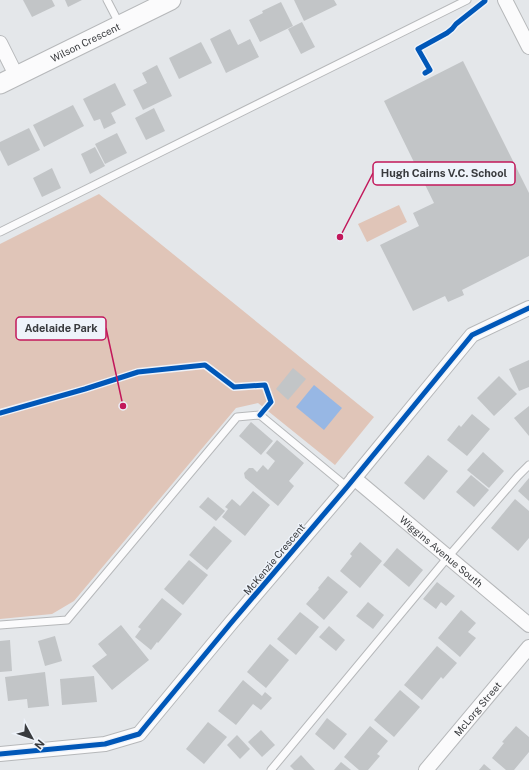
<svg xmlns="http://www.w3.org/2000/svg" width="529" height="770" viewBox="0 0 529 770" font-family="'Public Sans',sans-serif">
<rect width="100%" height="100%" fill="#e4e7ea"/>
<g fill="#e0c5b8">
<path d="M99,194L374,417L335,465L258,403L236,408L74,601L52,614L0,619V244Z"/>
<path d="M399,205L407,222L367,242L358,224Z"/>
</g>
<path fill="#97b7e4" d="M314,385L342,408L324,430L296,407Z"/>
<g fill="#c2c5c7">
<path d="M23,0H52L55,6L32,17Z"/>
<path d="M65,0H82L68,7Z"/>
<path d="M294,0H334L337,5L304,21Z"/>
<path d="M281,2L293,26L260,42L249,20L263,13L262,11Z"/>
<path d="M302,22L315,47L301,54L288,29Z"/>
<path d="M230,29L238,45L250,39L259,57L226,73L210,39Z"/>
<path d="M201,42L212,63L179,79L169,58Z"/>
<path d="M463,61L529,193V256L462,290L464,295L448,302L445,296L413,311L380,245L419,226L413,213L434,203L384,101Z"/>
<path d="M157,65L172,96L143,110L133,90L147,83L142,73Z"/>
<path d="M115,83L126,105L111,113L116,123L104,129L100,119L94,121L83,99Z"/>
<path d="M73,105L84,126L44,147L33,125Z"/>
<path d="M154,108L165,131L146,140L135,118Z"/>
<path d="M29,128L40,150L8,166L0,150V142Z"/>
<path d="M117,133L127,153L105,164L95,144Z"/>
<path d="M95,147L105,166L90,174L81,154Z"/>
<path d="M52,168L61,188L42,197L33,178Z"/>
<path d="M529,360V387L519,391L509,369Z"/>
<path d="M293,368L306,379L288,400L276,389Z"/>
<path d="M499,376L517,394L494,416L477,398Z"/>
<path d="M529,406V436L514,418Z"/>
<path d="M472,414L490,429L467,456L447,440L459,425L461,427Z"/>
<path d="M251,422L273,441L261,455L239,436Z"/>
<path d="M277,440L304,463L289,481L294,486L278,506L245,478L244,473L249,468H253L257,472L263,465L268,470L275,461L266,453Z"/>
<path d="M483,452L504,471L489,488L467,470Z"/>
<path d="M428,455L448,471L424,500L404,483Z"/>
<path d="M471,475L489,490L474,507L456,492Z"/>
<path d="M529,478V501L518,491Z"/>
<path d="M253,491L270,505L245,536L222,517L228,509L225,507L232,499L240,506Z"/>
<path d="M208,497L225,511L216,521L199,507Z"/>
<path d="M515,499L529,511V538L518,551L491,528Z"/>
<path d="M214,526L232,541L207,570L189,555Z"/>
<path d="M360,542L382,561L360,588L340,571L352,556L350,554Z"/>
<path d="M397,548L423,570L409,587L383,565Z"/>
<path d="M189,560L208,575L183,605L164,589Z"/>
<path d="M328,576L348,592L324,620L306,604L319,589L318,588Z"/>
<path d="M437,582L455,596L446,606L441,602L436,609L423,599Z"/>
<path d="M162,598L182,614L158,643L157,642L151,650L135,637L141,629L138,627Z"/>
<path d="M368,602L384,615L373,629L356,616Z"/>
<path d="M461,610L476,623L468,632L476,638L460,657L438,638Z"/>
<path d="M300,612L319,627L296,655L277,639Z"/>
<path d="M121,625L149,660L112,690L92,666L107,655L98,644Z"/>
<path d="M329,626L345,640L336,651L319,637Z"/>
<path d="M55,636L62,661L45,666L38,641Z"/>
<path d="M10,640L12,671L0,672V641Z"/>
<path d="M270,644L289,660L266,688L247,672Z"/>
<path d="M437,646L457,663L443,679L441,677L422,700L404,685Z"/>
<path d="M45,672L49,706L28,708L27,699L8,701L5,677Z"/>
<path d="M94,676L97,702L62,705L60,679Z"/>
<path d="M243,680L262,696L265,692L272,698L261,710L253,704L236,725L218,711Z"/>
<path d="M400,690L420,707L394,737L374,720Z"/>
<path d="M327,718L347,734L334,750L315,734Z"/>
<path d="M208,722L227,737L204,764L186,749Z"/>
<path d="M370,726L388,741L377,754L380,756L368,770H359L344,757Z"/>
<path d="M516,726L529,737V752L514,770H506L492,758L504,743L502,742Z"/>
<path d="M261,730L275,745L262,757L248,742Z"/>
<path d="M237,735L250,749L240,759L227,745Z"/>
<path d="M301,755L315,770H294L290,766Z"/>
<path d="M341,762L351,770H334Z"/>
<path d="M484,764L491,770H479Z"/>
</g>
<g fill="none" stroke-linecap="round" stroke-linejoin="round">
<g stroke="#b6b8ba" stroke-width="9">
<g id="lane">
<path d="M107,0L120,25"/>
<path d="M0,232L467,0"/>
<path d="M0,625L67,620L237,417L260,415L347,487"/>
<path d="M271,770L448,557L518,476L529,465"/>
</g>
</g>
<g stroke="#b6b8ba" stroke-width="16">
<g id="street">
<path d="M505,0L529,47"/>
<path d="M0,43L16,75"/>
<path id="s1" d="M354,478L529,625"/>
<path d="M0,754L105,744L139,734L231,623L347,487L472,335L529,308"/>
<path id="s2" d="M426,770L529,647"/>
</g>
</g>
<g stroke="#b6b8ba" stroke-width="21">
<g id="secondary">
<path id="s3" d="M0,84L171,0"/>
</g>
</g>
<use href="#lane" stroke="#fbfbfc" stroke-width="7"/>
<use href="#street" stroke="#fbfbfc" stroke-width="14"/>
<use href="#secondary" stroke="#fbfbfc" stroke-width="19"/>
<g stroke="#eef3fa" stroke-width="8">
<g id="cycleway">
<path d="M425,73L430,70L418,49L447,33L452,29L456,24L485,1V0"/>
<path d="M0,413L85,389L138,372L205,365L234,387L265,385L271,402L260,415"/>
<path d="M0,754L105,744L139,734L231,623L347,487L472,335L529,308"/>
</g>
</g>
<use href="#cycleway" stroke="#0057b8" stroke-width="5"/>
</g>
<g text-anchor="middle" stroke-width="3" stroke-linejoin="round" paint-order="stroke">
<g font-size="10" fill="#393b3e" stroke="#eef3fa">
<text dy="4" stroke="none"><textPath href="#s3" startOffset="95">Wilson Crescent</textPath></text>
<text dy="4" stroke="none"><textPath href="#s1" startOffset="114">Wiggins Avenue South</textPath></text>
<text transform="translate(274 559) rotate(-50)" y="4">McKenzie Crescent</text>
<text dy="4" stroke="none"><textPath href="#s2" startOffset="80">McLorg Street</textPath></text>
</g>
</g>
<path fill="none" stroke="#c2185b" stroke-width="1.5" d="M340 237L373 173M123 406L106 328"/>
<g fill="#c2185b" stroke="#eef3fa" stroke-width="1.5">
<circle cx="340" cy="237" r="4"/>
<circle cx="123" cy="406" r="4"/>
</g>
<g fill="#eef3fa" stroke="#c2185b" stroke-width="1.5">
<rect x="373" y="162" width="142" height="23" rx="4"/>
<rect x="16" y="317" width="90" height="23" rx="4"/>
</g>
<g font-size="11" text-anchor="middle" font-weight="bold" fill="#393b3e">
<text x="444" y="177">Hugh Cairns V.C. School</text>
<text x="61" y="332">Adelaide Park</text>
</g>
<g transform="translate(32 738) rotate(130)" stroke="#eef3fa" stroke-width="3" paint-order="stroke">
<path d="M0-3L7 15L0 10L-7 15Z" fill="#393b3e"/>
<text y="-6" font-size="11" font-weight="bold" text-anchor="middle" fill="#393b3e">N</text>
</g>
</svg>
